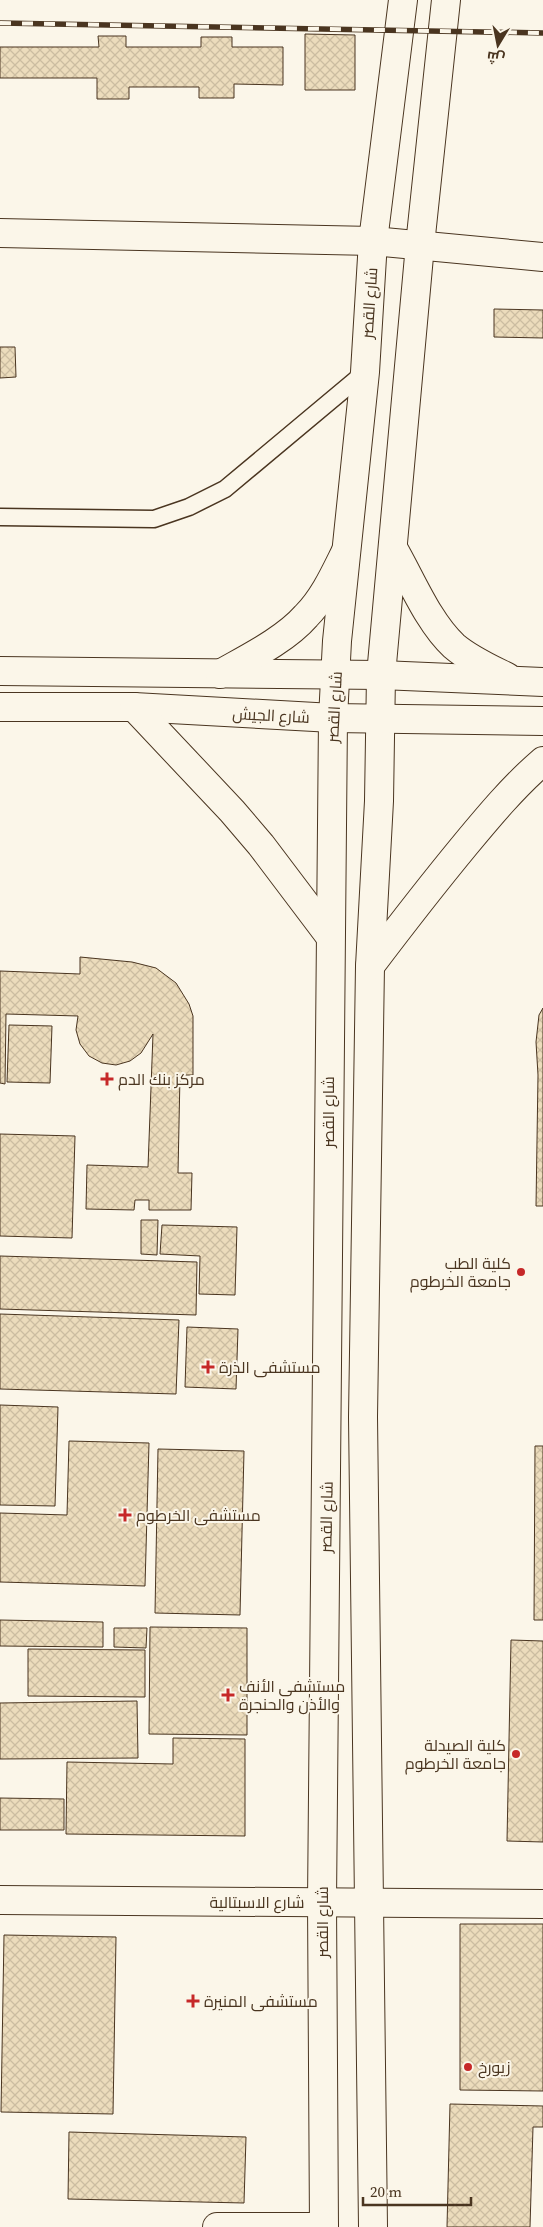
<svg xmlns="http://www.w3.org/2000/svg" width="543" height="2227" viewBox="0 0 543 2227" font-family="'Source Serif 4',Cairo,serif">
<defs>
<pattern id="building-cross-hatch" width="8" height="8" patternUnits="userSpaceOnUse" patternTransform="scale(1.25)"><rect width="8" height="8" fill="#ecdcbc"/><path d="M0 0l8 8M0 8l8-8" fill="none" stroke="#ccbda1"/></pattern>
</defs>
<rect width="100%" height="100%" fill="#fbf6e9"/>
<g fill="url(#building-cross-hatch)" stroke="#4a3520">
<path d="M305,34L355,35V90H305Z"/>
<path d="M98,36H126V47H201V37H232V47H283V85L234,84V98H199V87H129V99H97V78H0V47H99Z"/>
<path d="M494,309L543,310V338L494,337Z"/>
<path d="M0,347H15L16,377L0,378Z"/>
<path d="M80,957L132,962L156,968L176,983L189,1004L193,1016V1075H180L178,1173H192L191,1210H149V1200H135L134,1210L86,1209L87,1165L148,1167L153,1034L141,1053L130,1061L116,1065L102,1063L89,1056L80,1044L76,1030L78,1016L6,1014L5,1084L0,1083V971L80,974Z"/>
<path d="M543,1008V1206H536L538,1075L536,1042L539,1015Z"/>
<path d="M9,1025L52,1026L50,1083L7,1082Z"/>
<path d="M0,1134L75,1136L72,1238L0,1236Z"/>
<path d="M141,1220H158L157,1255L141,1254Z"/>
<path d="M162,1225L237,1227L235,1295L199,1294L200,1256L160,1254Z"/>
<path d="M0,1256L197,1262L196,1315L0,1309Z"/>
<path d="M0,1314L179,1320L176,1394L0,1389Z"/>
<path d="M187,1327L238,1329L236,1389L185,1387Z"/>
<path d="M0,1405L58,1407L55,1506L0,1505Z"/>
<path d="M69,1441L149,1443L145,1586L0,1582V1513L67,1515Z"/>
<path d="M535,1446H543V1620H534Z"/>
<path d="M158,1449L244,1451L240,1615L155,1613Z"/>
<path d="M0,1620L103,1622V1647L0,1646Z"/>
<path d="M150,1627L247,1628V1735L149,1734Z"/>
<path d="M114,1628H147L146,1648L114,1647Z"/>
<path d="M511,1640L543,1641V1842L507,1841Z"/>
<path d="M28,1649L145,1650V1697L28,1696Z"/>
<path d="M137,1701L138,1758L0,1759V1703Z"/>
<path d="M173,1738L245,1739V1836L66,1834L67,1762L173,1764Z"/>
<path d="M0,1798L64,1799V1830H0Z"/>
<path d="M460,1924H543V2091L460,2090Z"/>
<path d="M4,1935L116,1937L113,2114L1,2112Z"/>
<path d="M450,2104L543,2106V2127H533L530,2227H447Z"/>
<path d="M69,2132L246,2137L244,2203L68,2199Z"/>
</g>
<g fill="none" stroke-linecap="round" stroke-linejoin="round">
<g stroke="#4a3520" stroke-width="19">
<path id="service" d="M0,517L154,519L189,507L225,489L365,372"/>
</g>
<g stroke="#4a3520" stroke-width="30">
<g id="minor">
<path d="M0,233L373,241L543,257"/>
<path d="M0,1900L543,1904"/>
<path d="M217,2227H324"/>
</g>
</g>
<g stroke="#4a3520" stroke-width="30">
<g id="secondary">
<path d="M324,2227L322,1902L333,718L337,641L365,372L373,241L403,0"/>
<path d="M373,2227L363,1417L370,966L379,801L381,675L420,245L446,0"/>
</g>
</g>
<g stroke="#4a3520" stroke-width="30">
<g id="trunk">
<path d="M393,548C411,579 428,622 454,646C469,659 489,668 507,677"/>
<path d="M0,671L381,675L543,682"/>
<path d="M220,674C248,658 285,640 306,616C324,598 335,573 346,551"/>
<path d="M0,707H134L333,718L543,721"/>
<path d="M134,707L232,811L261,845L329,935"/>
<path d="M370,966C401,925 432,885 465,845C489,816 514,786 543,761"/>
</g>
</g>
<use href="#service" stroke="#fbf6e9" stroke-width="16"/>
<use href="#minor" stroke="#fbf6e9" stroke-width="28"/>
<use href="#secondary" stroke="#fbf6e9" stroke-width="28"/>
<use href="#trunk" stroke="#fbf6e9" stroke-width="28"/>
<g stroke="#4a3520" stroke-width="5.5">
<path id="rail" d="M0,23L543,33"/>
</g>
<use href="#rail" stroke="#fbf6e9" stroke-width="4" stroke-dasharray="11" stroke-linecap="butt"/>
</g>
<g fill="#c62828" stroke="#fbf6e9" stroke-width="2">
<path d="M104.5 1071.5h5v5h5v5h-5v5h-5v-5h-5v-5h5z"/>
<circle cx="521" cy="1272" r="5"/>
<path d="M205.5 1359.5h5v5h5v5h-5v5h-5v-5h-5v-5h5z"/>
<path d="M122.5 1507.5h5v5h5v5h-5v5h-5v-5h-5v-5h5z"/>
<path d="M225.5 1687.5h5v5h5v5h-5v5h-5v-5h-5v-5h5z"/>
<circle cx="516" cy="1754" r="5"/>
<path d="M190.5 1993.5h5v5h5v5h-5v5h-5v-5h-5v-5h5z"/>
<circle cx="468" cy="2067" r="5"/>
</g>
<g text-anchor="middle" stroke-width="4" stroke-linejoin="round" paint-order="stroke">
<g font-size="16" fill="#4a3520" stroke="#fbf6e9">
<text transform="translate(369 303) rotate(-86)" y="6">شارع القصر</text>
<text transform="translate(334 707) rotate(-87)" y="6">شارع القصر</text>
<text transform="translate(271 715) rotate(3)" y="6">شارع الجيش</text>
<text transform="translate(328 1112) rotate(-90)" y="6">شارع القصر</text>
<text transform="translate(326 1517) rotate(-89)" y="6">شارع القصر</text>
<text x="257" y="1908">شارع الاسبتالية</text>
<text transform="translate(322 1922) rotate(-90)" y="6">شارع القصر</text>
</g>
<g font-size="16" fill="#4a3520" stroke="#fbf6e9" text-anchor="start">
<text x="118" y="1085">مركز بنك الدم</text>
<text x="511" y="1269" text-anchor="end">كلية الطب<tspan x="511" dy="18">جامعة الخرطوم</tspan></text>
<text x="219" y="1373">مستشفى الذرة</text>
<text x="136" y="1521">مستشفى الخرطوم</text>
<text x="239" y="1692">مستشفى الأنف<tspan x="239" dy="18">والأذن والحنجرة</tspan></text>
<text x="506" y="1751" text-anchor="end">كلية الصيدلة<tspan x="506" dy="18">جامعة الخرطوم</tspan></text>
<text x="204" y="2007">مستشفى المنيرة</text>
<text x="478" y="2073">زيورخ</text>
</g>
</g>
<g transform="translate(498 45) rotate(190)" stroke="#fbf6e9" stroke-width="4" paint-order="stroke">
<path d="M0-4L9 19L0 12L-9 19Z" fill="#4a3520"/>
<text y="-8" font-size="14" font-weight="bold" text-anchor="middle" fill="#4a3520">ش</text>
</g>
<path d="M363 2197v8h108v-8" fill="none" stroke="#4a3520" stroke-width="2.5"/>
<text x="370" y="2197" font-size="15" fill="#4a3520" stroke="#fbf6e9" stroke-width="4" paint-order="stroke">20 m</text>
</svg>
